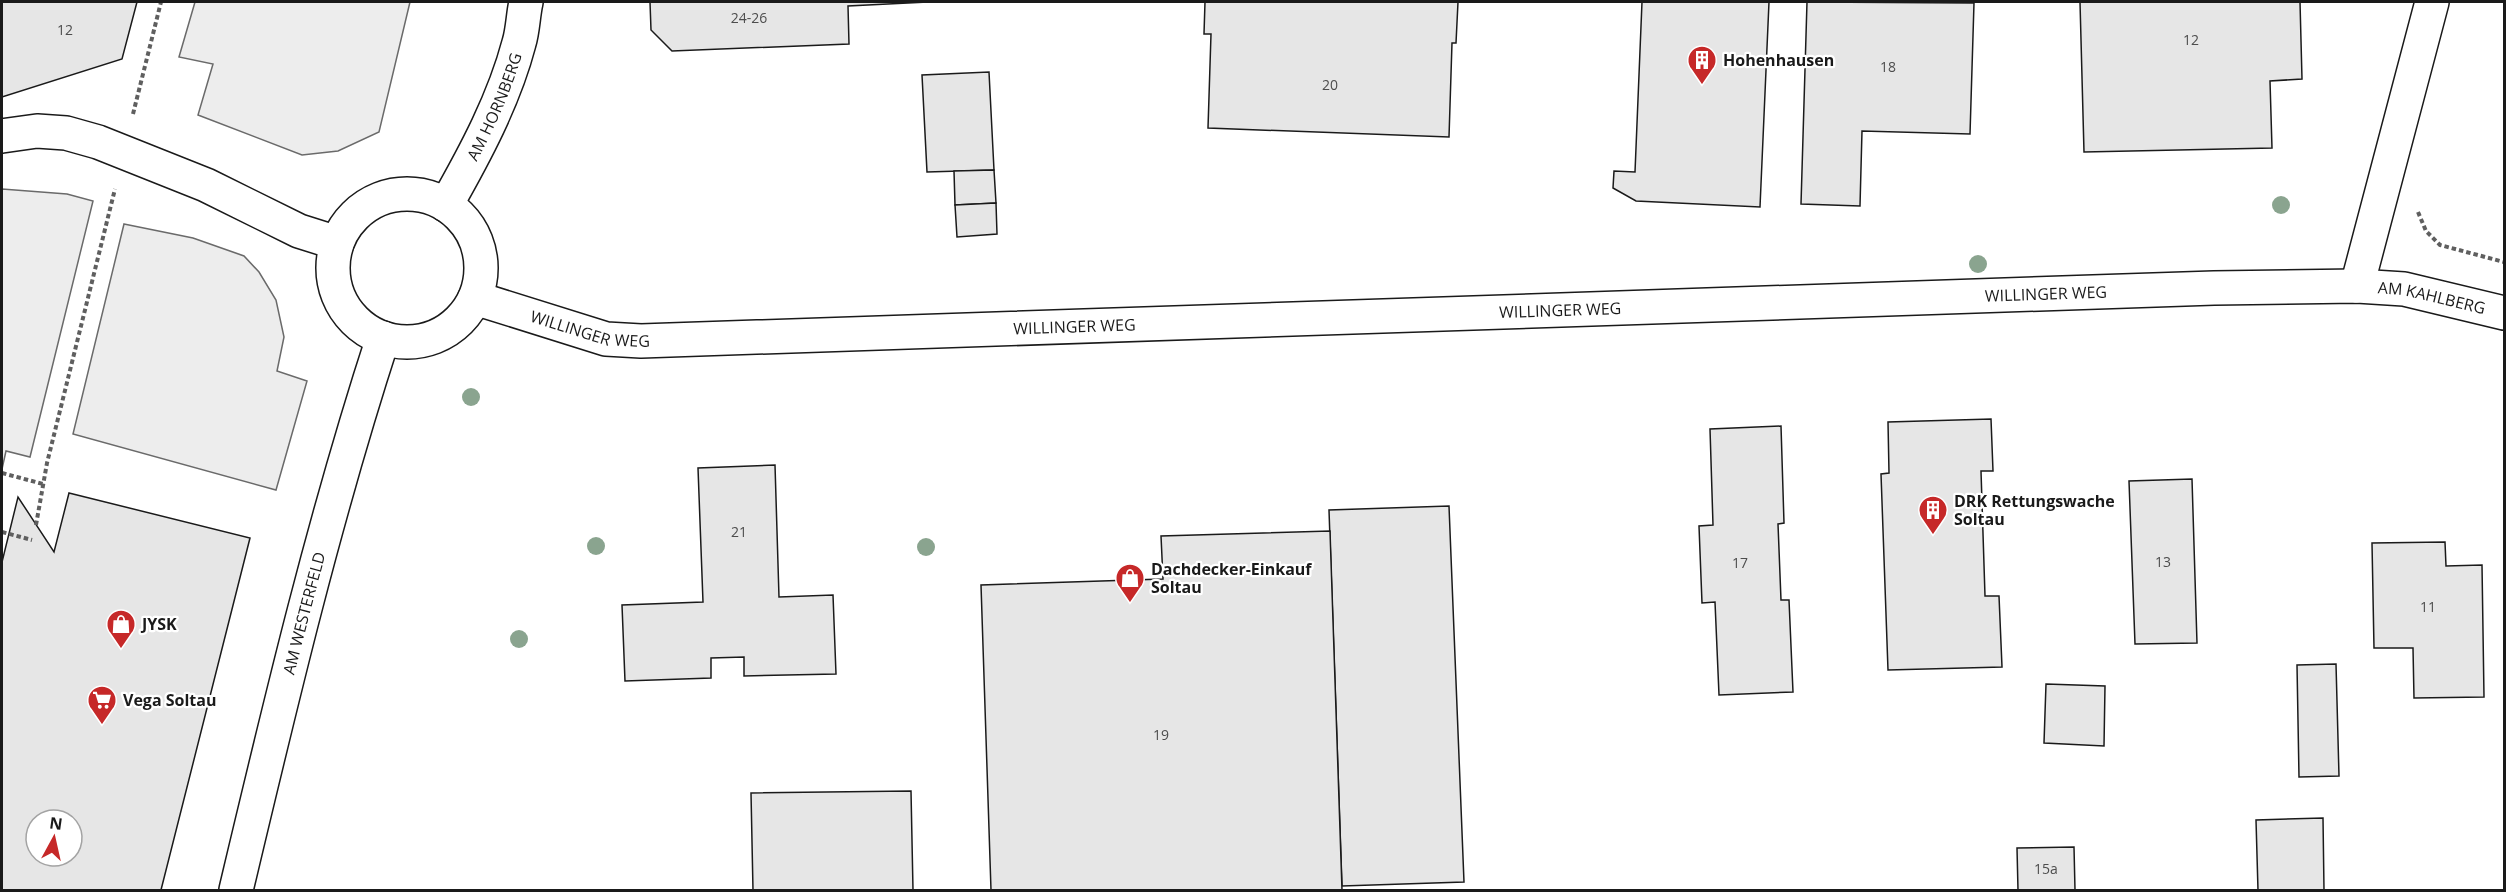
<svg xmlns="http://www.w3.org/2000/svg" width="2506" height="892" viewBox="0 0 2506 892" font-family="'Open Sans',sans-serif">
<rect width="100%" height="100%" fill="#fff"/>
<g fill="#ededed" stroke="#6a6a6a" stroke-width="1.5">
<path d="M195,2H410L379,132L338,151L302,155L198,115L213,64L179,57Z"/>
<path d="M2,189L67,194L93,201L30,457L6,451L2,469Z"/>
<path d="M124,224L193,238L244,256L259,272L276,300L284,337L277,371L307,381L276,490L73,434Z"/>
</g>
<g fill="#e6e6e6" stroke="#1a1a1a" stroke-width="1.5" fill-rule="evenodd">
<path d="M2,2H137L122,59L2,97Z"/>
<path d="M650,2H928L848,6L849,44L672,51L651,30Z"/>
<path d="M1205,2H1458L1456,43H1452L1449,137L1208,128L1211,34H1204Z"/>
<path d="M1642,2H1769L1760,207L1636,201L1613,188L1614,171L1635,172Z"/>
<path d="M1807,2L1974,3L1970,134L1862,131L1860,206L1801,204Z"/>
<path d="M2080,2H2300L2302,79L2270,81L2272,148L2084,152Z"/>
<path d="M989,72L994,170L927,172L922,75Z"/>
<path d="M994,170L996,203L955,205L954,171Z"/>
<path d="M996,203L997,234L957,237L955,205Z"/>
<path d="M1991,419L1993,471H1981L1985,596H1999L2002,667L1888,670L1881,474L1889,473L1888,422Z"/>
<path d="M1781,426L1784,523L1778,524L1781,600H1789L1793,692L1719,695L1715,602L1702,603L1699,526L1713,525L1710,429Z"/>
<path d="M775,465L779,597L833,595L836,674L744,676V657L711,658V678L625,681L622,605L703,602L698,468Z"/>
<path d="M2192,479L2197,643L2135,644L2129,481Z"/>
<path d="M69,493L250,538L161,890H2V562L18,497L54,552ZM36,820H72V856H36Z"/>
<path d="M1449,506L1464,882L1342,886L1329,510Z"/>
<path d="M1330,531L1342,890H991L981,585L1163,579L1161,536Z"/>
<path d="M2445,542L2446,566L2482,565L2484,697L2414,698L2413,648H2374L2372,543Z"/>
<path d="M2336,664L2339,776L2299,777L2297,665Z"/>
<path d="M2046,684L2105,686L2104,746L2044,743Z"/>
<path d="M911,791L913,890H753L751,793Z"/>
<path d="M2323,818L2324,890H2258L2256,820Z"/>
<path d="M2074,847L2075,890H2018L2017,848Z"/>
</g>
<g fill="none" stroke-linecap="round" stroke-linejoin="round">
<g stroke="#1a1a1a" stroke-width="36">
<g id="minor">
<path d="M2,136L37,131L66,133L98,142L206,185L299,231L337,243"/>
<circle cx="407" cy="268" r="74"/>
<path id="s1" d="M446,205C475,154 504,100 519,43C523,30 523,15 526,2"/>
<path d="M2357,286L2432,2"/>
<path id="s2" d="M475,298L606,339L641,341L2214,288L2357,286L2404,289L2504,313"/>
<path id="s3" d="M236,890C280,705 324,519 383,338"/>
</g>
</g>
<g stroke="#5f5f5f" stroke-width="4" stroke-dasharray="4.5 3" stroke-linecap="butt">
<path d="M133,114L161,2"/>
<path d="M2418,212L2426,231L2440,245L2504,262"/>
<path d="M2,473L43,484"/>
<path d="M36,525L47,463L115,189"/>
<path d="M2,532L32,540"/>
</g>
<use href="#minor" stroke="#fff" stroke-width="33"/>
</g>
<g fill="#8aa48f">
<circle cx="2281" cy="205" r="9"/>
<circle cx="1978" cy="264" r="9"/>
<circle cx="471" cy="397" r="9"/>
<circle cx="596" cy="546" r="9"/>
<circle cx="926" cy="547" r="9"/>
<circle cx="519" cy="639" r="9"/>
</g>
<defs>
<g id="building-pin" transform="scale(1.5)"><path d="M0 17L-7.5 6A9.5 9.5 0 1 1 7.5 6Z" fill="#c62828" stroke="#fff"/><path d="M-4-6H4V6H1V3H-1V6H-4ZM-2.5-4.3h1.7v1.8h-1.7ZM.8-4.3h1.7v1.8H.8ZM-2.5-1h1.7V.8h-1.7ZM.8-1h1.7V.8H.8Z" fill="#fff"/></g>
<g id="shop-pin" transform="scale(1.5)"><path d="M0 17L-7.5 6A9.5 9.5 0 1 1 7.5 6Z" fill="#c62828" stroke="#fff"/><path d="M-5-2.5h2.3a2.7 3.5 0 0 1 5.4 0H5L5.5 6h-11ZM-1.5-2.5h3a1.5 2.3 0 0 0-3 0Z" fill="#fff"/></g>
<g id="supermarket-pin" transform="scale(1.5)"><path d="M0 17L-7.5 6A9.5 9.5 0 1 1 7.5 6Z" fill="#c62828" stroke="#fff"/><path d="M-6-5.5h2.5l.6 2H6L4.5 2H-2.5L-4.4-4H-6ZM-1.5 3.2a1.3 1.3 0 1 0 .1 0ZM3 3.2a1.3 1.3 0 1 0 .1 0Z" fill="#fff"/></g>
</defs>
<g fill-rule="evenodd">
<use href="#building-pin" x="1702" y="60"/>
<use href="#building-pin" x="1933" y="510"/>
<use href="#shop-pin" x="1130" y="578"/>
<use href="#shop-pin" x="121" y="624"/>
<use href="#supermarket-pin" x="102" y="700"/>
</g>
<g text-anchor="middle" stroke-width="4.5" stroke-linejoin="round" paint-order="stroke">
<g font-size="14" fill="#4d4d4d">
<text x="749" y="23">24-26</text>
<text x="65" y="35">12</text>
<text x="2191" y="45">12</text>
<text x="1888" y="72">18</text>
<text x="1330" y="90">20</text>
<text x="739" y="537">21</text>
<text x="2163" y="567">13</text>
<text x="1740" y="568">17</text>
<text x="2428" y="612">11</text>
<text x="1161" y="740">19</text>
<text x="2046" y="874">15a</text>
</g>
<g font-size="16" font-weight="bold" fill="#1a1a1a" stroke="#fff" text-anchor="start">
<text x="1723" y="66">Hohenhausen</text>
<text x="1954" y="507">DRK Rettungswache<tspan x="1954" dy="18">Soltau</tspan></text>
<text x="1151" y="575">Dachdecker-Einkauf<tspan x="1151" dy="18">Soltau</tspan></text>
<text x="142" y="630">JYSK</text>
<text x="123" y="706">Vega Soltau</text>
</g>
<g font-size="16" fill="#1a1a1a" stroke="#fff">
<text dy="6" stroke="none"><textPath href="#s1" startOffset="110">AM HORNBERG</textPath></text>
<text dy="6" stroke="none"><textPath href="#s2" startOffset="1578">WILLINGER WEG</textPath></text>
<text dy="6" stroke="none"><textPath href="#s2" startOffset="1965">AM KAHLBERG</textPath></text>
<text dy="6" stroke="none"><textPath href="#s2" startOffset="1092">WILLINGER WEG</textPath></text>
<text dy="6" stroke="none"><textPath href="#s2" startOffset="120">WILLINGER WEG</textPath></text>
<text dy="6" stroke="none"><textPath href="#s2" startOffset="606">WILLINGER WEG</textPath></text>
<text dy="6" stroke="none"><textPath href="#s3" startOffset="285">AM WESTERFELD</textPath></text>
</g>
</g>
<rect width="2506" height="892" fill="none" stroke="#1a1a1a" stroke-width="6"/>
<g transform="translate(54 838) rotate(8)"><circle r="28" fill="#ffffff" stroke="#a3a3a3" stroke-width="1.5"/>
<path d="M0-4.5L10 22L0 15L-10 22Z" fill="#c62828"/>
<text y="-9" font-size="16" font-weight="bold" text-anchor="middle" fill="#1a1a1a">N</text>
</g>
</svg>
